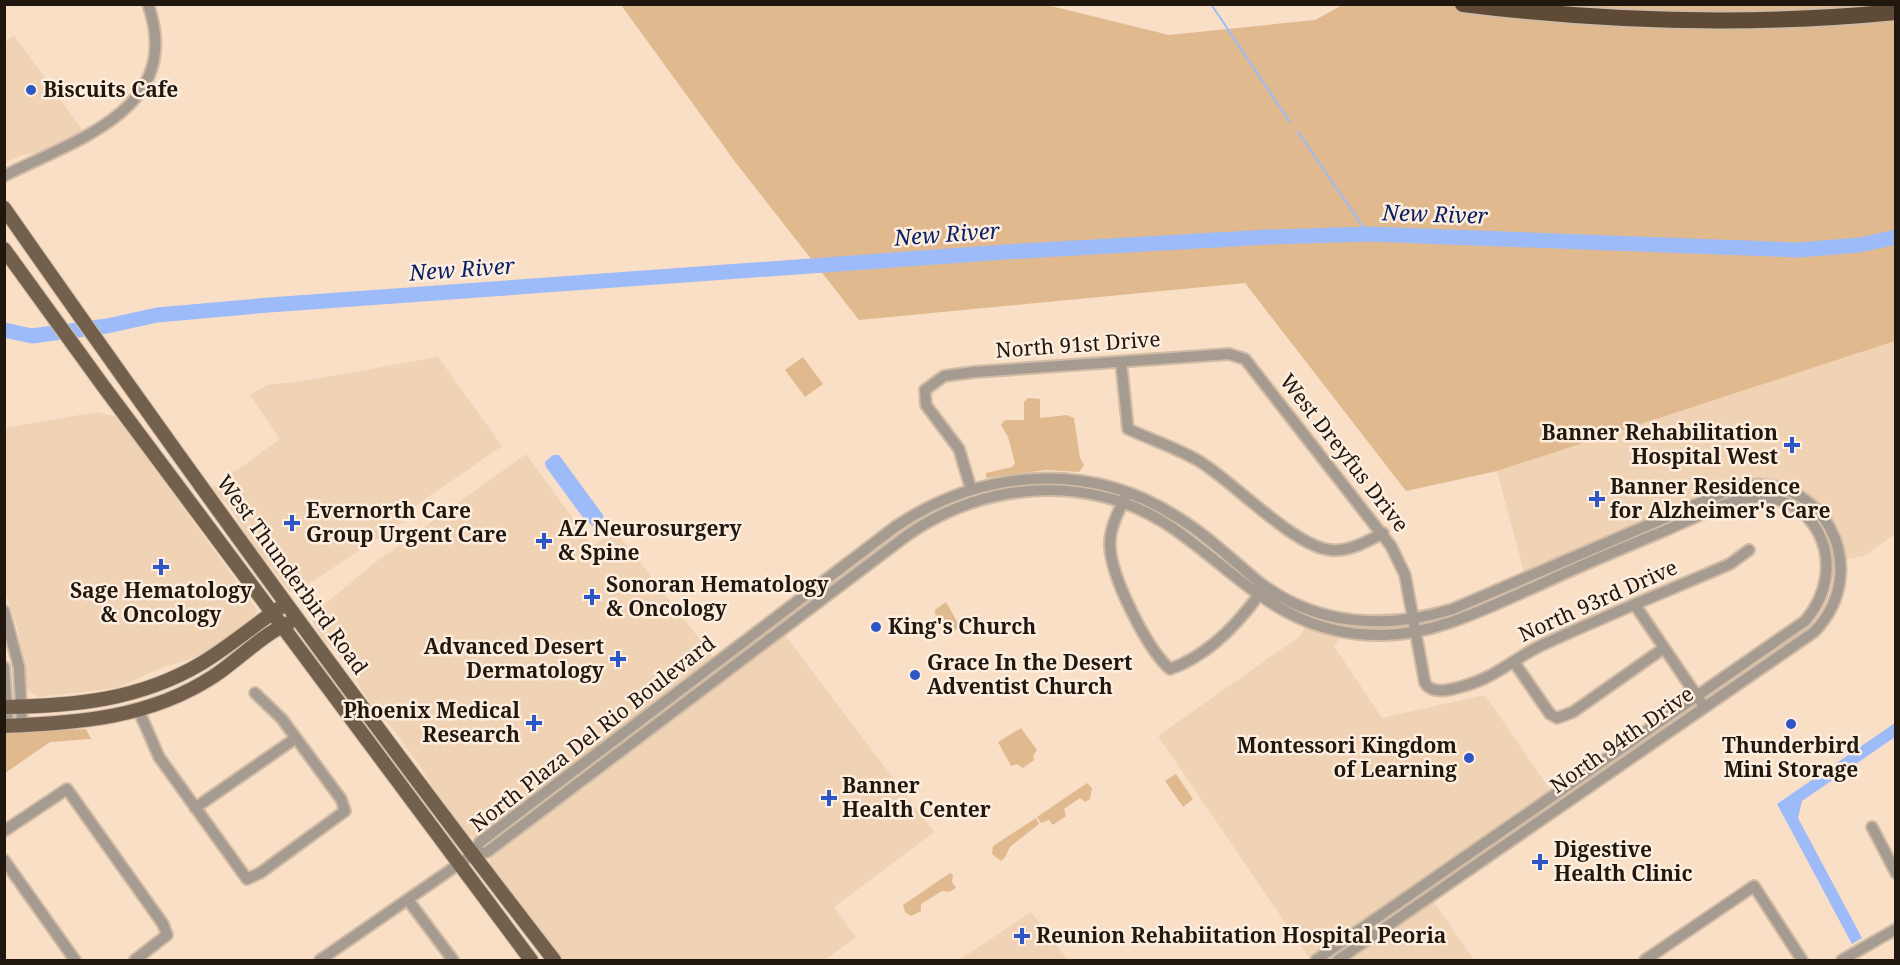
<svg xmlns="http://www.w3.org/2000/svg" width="1900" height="965" viewBox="0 0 1900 965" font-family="'Noto Serif',serif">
<rect width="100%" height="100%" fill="#f8dfc6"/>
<g fill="#f0d2b4">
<path d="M14,35L83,131L41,153L22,155L5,163V42Z"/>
<path d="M1895,341V534L1864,556L1846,559L1839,533L1819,503L1789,486L1758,480L1737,481L1709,491L1524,572L1497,471Z"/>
<path d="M438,357L502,446L409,510L411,517L302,588L296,592L289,591L248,539L230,507L211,489L280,439L250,395L267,385L303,381Z"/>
<path d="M97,412L118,417L257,610L252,619L201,656L164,667L116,688L38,697L27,689L18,629L5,593L4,428Z"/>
<path d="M526,454L593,546L615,530L715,659L483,833L472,837L467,835L441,801L420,766L393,729L373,708L350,671L337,653L322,639L313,621L317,611L373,564Z"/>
<path d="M1305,627L1341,636L1334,646L1382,718L1485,695L1551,791L1310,959L1158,736L1300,636Z"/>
<path d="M784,634L934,832L834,907L856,937L825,960H561L490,866L489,857Z"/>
<path d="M1433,901L1474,960H1347Z"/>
<path d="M1031,912L1068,960H959Z"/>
</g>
<g fill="#e1b98e">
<path d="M1344,4L1895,5V341L1497,471L1406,491L1245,283L859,320L736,163L621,5H1047L1169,35L1315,20Z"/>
<path d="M803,357L823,384L805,397L785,370Z"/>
<path d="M1028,398L1040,399V418L1067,415L1074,418L1080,458L1084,465L1079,472L1046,470L986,478V473L1012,467L1015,463L1008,437L1001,425L1005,420H1024V402Z"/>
<path d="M946,602L960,627L951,633L936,619L935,610Z"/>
<path d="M1021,728L1037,750L1033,756L1034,760L1023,768L1017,764L1011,766L998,742Z"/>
<path d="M86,729L91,739L50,742L5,773V733Z"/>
<path d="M1176,774L1193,799L1183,807L1165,781Z"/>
<path d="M1087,783L1092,788L1090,799L1085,802L1080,798L1064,809L1066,816L1053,825L1049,820L1041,823L1037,817Z"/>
<path d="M1036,818L1039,824L1011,846C1006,852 1008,855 1001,861L992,854L993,846Z"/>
<path d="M950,873L953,875L952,882L956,888L949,892L942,891L921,904V911L911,916L905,912L903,905Z"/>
</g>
<g fill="#9ebbf9">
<path d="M553,455H559L603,515L606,526L594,527L584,519L546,467L545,462Z"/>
<path d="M1895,723V737L1802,801L1798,818L1862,938L1852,944L1777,804Z"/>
</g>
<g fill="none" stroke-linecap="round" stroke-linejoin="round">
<g stroke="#9ebbf9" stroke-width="2">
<path d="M1211,4L1290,122"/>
<path d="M1298,132L1368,234"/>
</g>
<path stroke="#9ebbf9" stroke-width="15" d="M4,330L32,336L107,326L157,315L269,305L1005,252L1269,237L1368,234L1798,250L1860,245L1896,237"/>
<g stroke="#d1bba5" stroke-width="14">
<g id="minor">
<path d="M4,176C76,139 185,110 148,4"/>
<path d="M1121,362L1128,429C1152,440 1176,448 1199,461C1234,482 1294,547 1331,550C1349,552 1368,541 1383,533"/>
<path d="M971,489L959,449L926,405L925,390L944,376L974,372L1229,354L1245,359L1391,546L1405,575L1425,683C1433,696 1454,689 1467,685C1495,677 1514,659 1540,646C1602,617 1667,591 1730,564L1749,550"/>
<path d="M1125,498C1118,512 1109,530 1110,546C1111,577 1147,649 1170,669C1207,656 1236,626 1258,596"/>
<path d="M1635,605L1701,702"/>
<path d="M4,611L19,667L22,725"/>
<path d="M1514,662L1550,714L1557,718L1573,712L1664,648"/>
<path d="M4,667L8,725"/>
<path d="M139,711L159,757L247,879L260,873L345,811L341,799L282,719L255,693"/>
<path d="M195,808L296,738"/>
<path d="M1872,827L1896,873"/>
<path d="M4,831L67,789L163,924L167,935L135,960"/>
<path d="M472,855L487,852L909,534C987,480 1094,473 1174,529C1245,579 1287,637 1384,635C1438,634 1486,608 1535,587C1577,567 1621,549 1664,531C1689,520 1714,508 1740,499C1816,484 1853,566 1805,621L1316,960"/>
<path d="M4,860L75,960"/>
<path d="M408,900L453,960"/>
<path d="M320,960L472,855L480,842L895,527C981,469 1088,460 1177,517C1207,535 1232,560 1259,582C1316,626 1386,630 1453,609L1734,488C1821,466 1876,568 1814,632L1338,960"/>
<path d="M1645,960L1754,886L1802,960"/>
<path d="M1842,960L1896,929"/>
</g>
</g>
<g stroke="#d1bba5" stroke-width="16">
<g id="major">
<path d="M4,208C182,463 364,715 554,960"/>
<path d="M4,249L104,387L531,960"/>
<path d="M4,707C75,706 140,700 202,663C230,646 254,625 281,607"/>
<path d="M4,726C79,723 150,718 214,676C237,661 264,633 289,623"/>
</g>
</g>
<g stroke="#d1bba5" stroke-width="20">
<path id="highway" d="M1463,4C1606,22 1752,26 1896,12"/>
</g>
<use href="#minor" stroke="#a69b91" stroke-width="10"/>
<use href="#major" stroke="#72604d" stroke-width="14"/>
<use href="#highway" stroke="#5f4b35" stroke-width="16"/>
</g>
<g fill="#2d56c6" stroke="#fdeedf" stroke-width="2">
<circle cx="31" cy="90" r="6"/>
<path d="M1789 436h6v6h6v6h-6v6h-6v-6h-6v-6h6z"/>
<path d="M1594 490h6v6h6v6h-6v6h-6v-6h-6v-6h6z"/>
<path d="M289 514h6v6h6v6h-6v6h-6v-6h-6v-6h6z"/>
<path d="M541 532h6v6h6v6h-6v6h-6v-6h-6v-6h6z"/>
<path d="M158 558h6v6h6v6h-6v6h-6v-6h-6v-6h6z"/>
<path d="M589 588h6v6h6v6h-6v6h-6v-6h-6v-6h6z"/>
<circle cx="876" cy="627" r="6"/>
<path d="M615 650h6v6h6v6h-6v6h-6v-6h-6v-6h6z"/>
<circle cx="915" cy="675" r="6"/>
<path d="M531 714h6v6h6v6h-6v6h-6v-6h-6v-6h6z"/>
<circle cx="1791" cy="724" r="6"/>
<circle cx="1469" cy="758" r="6"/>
<path d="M826 789h6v6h6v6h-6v6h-6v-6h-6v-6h6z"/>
<path d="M1537 853h6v6h6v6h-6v6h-6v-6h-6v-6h6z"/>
<path d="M1019 927h6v6h6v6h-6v6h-6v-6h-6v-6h6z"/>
</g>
<g text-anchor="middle" stroke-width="5" stroke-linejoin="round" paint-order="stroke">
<g font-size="21" font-weight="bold" fill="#20170e" stroke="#fdeedf" text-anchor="start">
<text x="43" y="97">Biscuits Cafe</text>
<text x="1778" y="440" text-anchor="end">Banner Rehabilitation<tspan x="1778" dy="24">Hospital West</tspan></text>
<text x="1610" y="494">Banner Residence<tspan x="1610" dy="24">for Alzheimer's Care</tspan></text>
<text x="306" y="518">Evernorth Care<tspan x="306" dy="24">Group Urgent Care</tspan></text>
<text x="558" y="536">AZ Neurosurgery<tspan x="558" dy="24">&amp; Spine</tspan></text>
<text x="606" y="592">Sonoran Hematology<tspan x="606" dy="24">&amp; Oncology</tspan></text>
<text x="161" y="598" text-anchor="middle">Sage Hematology<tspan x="161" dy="24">&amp; Oncology</tspan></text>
<text x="888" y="634">King's Church</text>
<text x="604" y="654" text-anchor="end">Advanced Desert<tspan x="604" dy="24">Dermatology</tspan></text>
<text x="927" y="670">Grace In the Desert<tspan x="927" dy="24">Adventist Church</tspan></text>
<text x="520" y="718" text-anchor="end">Phoenix Medical<tspan x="520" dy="24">Research</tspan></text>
<text x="1457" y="753" text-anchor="end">Montessori Kingdom<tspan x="1457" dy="24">of Learning</tspan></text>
<text x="1791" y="753" text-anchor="middle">Thunderbird<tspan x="1791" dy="24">Mini Storage</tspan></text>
<text x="842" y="793">Banner<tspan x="842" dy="24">Health Center</tspan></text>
<text x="1554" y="857">Digestive<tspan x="1554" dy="24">Health Clinic</tspan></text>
<text x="1036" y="943">Reunion Rehabiitation Hospital Peoria</text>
</g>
<g font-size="21" fill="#20170e" stroke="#fdeedf">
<text transform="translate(1078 345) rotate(-4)" y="7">North 91st Drive</text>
<text transform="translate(1344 453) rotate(52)" y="7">West Dreyfus Drive</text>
<text transform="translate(292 575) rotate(54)" y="7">West Thunderbird Road</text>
<text transform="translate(1598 601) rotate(-24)" y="7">North 93rd Drive</text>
<text transform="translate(593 734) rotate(-38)" y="7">North Plaza Del Rio Boulevard</text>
<text transform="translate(1622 740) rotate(-35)" y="7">North 94th Drive</text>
</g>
<g font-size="22" font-style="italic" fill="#092065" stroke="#fdeedf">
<text transform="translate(1435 214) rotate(2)" y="8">New River</text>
<text transform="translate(947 234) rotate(-4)" y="8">New River</text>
<text transform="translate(462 269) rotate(-4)" y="8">New River</text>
</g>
</g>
<rect width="1900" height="965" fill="none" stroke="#20170e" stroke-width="12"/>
</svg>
